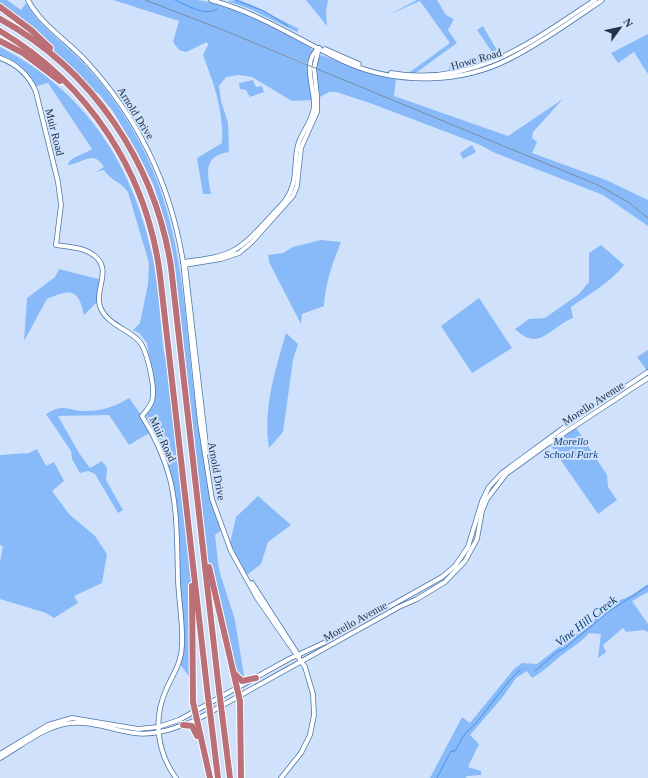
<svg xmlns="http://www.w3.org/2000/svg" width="648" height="778" viewBox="0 0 648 778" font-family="Georgia,serif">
<rect width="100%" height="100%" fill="#d0e2fb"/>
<g fill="#88baf9">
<path d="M0,0H7L21,10L26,3C40,27 65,44 84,64C107,88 126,116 141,145C187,232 184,330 198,424C204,460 213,495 222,530L215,535L219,570L235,620L245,682L238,679L214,590L201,528L170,260L171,244L154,186L136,150L112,110L99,94L86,87L40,38L0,7Z"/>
<path d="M113,0C140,0 168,0 196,0C231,3 281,31 311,48L312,51L308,64L247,40L310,66L314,100L292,101L252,77L239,75L226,77L219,86L221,101L228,123L229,152C203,156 207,173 211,194H203L197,158L222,143C224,112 214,84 203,55L208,45L207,42L186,52L179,50L173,42L179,21Z"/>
<path d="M239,0L252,5L299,29L297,32L250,9L227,1Z"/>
<path d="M306,0H328L326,12L327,26Z"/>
<path d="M417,0H437L446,15L454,19L448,30L457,43L413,75H406L450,43L420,1L388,15Z"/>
<path d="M483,26L502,59L450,73L449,67L492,52L477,30Z"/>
<path d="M648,34V74L634,52L618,63L611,53Z"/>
<path d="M0,47C86,91 134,166 153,259C159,290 160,322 164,353L170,366L192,556L193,682L180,664L182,653L177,548L170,479L151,432L129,445L109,415L58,416L79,453L90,468L102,461L107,468L106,480L123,510L118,513L95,474L88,471L80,473L72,459L71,451L46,414C63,403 67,410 84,411C100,412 116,406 129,398L147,423L149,421L146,415L155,399V390L147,343L139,333L133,330L140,323L148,284L149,263L128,192C120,181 111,181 104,170L96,172L104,167C93,149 84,163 68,165C69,157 85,154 92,149L48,83L34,87L28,77L0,58Z"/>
<path d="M321,55L369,73L396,79L394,96L508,136L563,99L533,132L532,138L537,142L532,153L606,180L648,200V226L603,195L495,153L478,144L370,103L336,92H329L320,97C318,84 312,66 321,55Z"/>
<path d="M253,80L256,87L262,86L264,92L250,97L246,90L240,89L239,83Z"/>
<path d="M472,145L476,152L463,159L460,153Z"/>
<path d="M321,240L341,242C333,262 325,284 324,306L302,314L301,324L269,262L268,255L283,253L293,247Z"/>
<path d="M601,245L624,265C610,283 589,294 571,307L573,318C550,327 539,353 515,329L529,319L545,318L579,294L589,282V253Z"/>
<path d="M59,269L102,280L98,301L84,315C78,288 71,289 47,299L24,341L27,298L55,277Z"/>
<path d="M479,298L512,348L472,373L441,326Z"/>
<path d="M286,333L298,344L293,360L283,432L269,448C263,408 275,371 286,333Z"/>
<path d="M648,350V372L637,357Z"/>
<path d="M575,426L607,475L608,487L617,500L598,514L549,443Z"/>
<path d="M37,449L46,466L54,462L64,481L52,491L69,514L95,536L107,554L102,583L74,596L78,603L54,618L46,613L0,599V562L3,546L0,545V455L29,453Z"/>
<path d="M258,496L291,525L268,542L261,564L247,575L230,543L236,517Z"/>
<path d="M648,584V592L632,601L648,624V632L643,630L626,632L623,628L603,645L606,652L598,658L601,634L589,633C580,644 567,650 557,659C548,667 542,672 532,678L527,671L516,678L502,698L470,735L479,744L468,767L481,771V775L467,776L466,778H430L462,717L470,723L514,669L522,663L537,664L618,601L632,595Z"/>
</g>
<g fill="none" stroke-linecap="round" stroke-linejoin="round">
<g stroke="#4892e9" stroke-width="1">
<path d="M175,0C187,5 205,17 217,9"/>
<path d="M235,0L264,11L288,26"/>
<path d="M535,671L557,652L564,649L608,612L648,586"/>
<path d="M437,778L451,751H455L464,735L477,722L509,681L520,670"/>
</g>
<g stroke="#4974aa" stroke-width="5.5">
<g id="tertiary">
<path d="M28,0C41,25 68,41 87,62C138,118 171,186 183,262L200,423L212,499L231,551L257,598L305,667L313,694L314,715L310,735L301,753L281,778"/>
<path d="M211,0C259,13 299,40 343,61C395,85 462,85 513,57C544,41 573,20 602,0"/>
<path d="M325,49L359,64"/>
<path d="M0,58C17,64 29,75 36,92L58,182L61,205L56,245C69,247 85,247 96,257C112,271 93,292 101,309C108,324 127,329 138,340C147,348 156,389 152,401C150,407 146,411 142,416C154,435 164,456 170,479C178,512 177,548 178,581C179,602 183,623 182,645C182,662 173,674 166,690C153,719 157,752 176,778"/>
<path d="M391,73C474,87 530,43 595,0"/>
<path d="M183,262L185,265L207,453"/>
<path d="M183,262C233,256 237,253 271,216C279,207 289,199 292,187C297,174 294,159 298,145C302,131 313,121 314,106C315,89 301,61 319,48"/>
<path d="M184,265L221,259L239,253L251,243L293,196L297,186L301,148L317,112V96L314,68L319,48"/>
<path d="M252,583L299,656"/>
<path d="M0,754L48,725L72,718L138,729L158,727L179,720L289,659L328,641L442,577L455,566L468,547L482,501L489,487L502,473L562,429L648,372"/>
<path d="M0,758C23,745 44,726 71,723C92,721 113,730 134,733C156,736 176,728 196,720L399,607L417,599L445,582L465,561L477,539L482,511L487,499L506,474L549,443L648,378"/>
</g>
</g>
<g stroke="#fff" stroke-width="8">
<g id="motorway">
<path d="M0,7L31,30L50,48"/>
<path d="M0,19C93,70 155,163 171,267L219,690"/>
<path d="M0,31C89,84 147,173 160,275L208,697"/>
<path d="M0,41L23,53L60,81"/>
<path d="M209,567L240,701L241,778"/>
<path d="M192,586L193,702L210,778"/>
<path d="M234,673L242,681L256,678"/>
<path d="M222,714L230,778"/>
<path d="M211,720L218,778"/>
<path d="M183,725L192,726L197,736"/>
</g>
</g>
<use href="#tertiary" stroke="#fff" stroke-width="4"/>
<use href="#motorway" stroke="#bb7077" stroke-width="6"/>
<path stroke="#798ba3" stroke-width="1" d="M145,0L223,30L598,185L628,202L648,218"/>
<g stroke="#fff" stroke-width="8" stroke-linecap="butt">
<g id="motorway-bridge">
<path d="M219,690L222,714"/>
<path d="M208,697L211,720"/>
</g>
</g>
<use href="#motorway-bridge" stroke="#bb7077" stroke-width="6"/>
</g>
<g text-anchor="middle" stroke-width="4" stroke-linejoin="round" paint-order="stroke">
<g font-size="11" fill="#20334a" stroke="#d0e2fb">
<text transform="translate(476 59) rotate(-16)" y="4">Howe Road</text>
<text transform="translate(136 113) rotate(58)" y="4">Arnold Drive</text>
<text transform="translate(55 132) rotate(76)" y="4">Muir Road</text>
<text transform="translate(593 403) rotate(-33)" y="4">Morello Avenue</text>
<text transform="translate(163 439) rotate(65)" y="4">Muir Road</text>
<text transform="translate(217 471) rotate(80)" y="4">Arnold Drive</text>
<text transform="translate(355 621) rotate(-29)" y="4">Morello Avenue</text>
</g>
<g font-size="11" font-style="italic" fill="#13457d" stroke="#d0e2fb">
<text x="571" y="445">Morello<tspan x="571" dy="13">School Park</tspan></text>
</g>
<g font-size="12" font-style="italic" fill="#02386f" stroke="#d0e2fb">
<text transform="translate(586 621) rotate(-38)" y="4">Vine Hill Creek</text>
</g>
</g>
<g transform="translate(620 28) rotate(57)" stroke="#d0e2fb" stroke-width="3" paint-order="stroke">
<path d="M0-3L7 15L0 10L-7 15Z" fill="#20334a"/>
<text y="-6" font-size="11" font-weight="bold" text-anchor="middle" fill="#20334a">N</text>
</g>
</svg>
